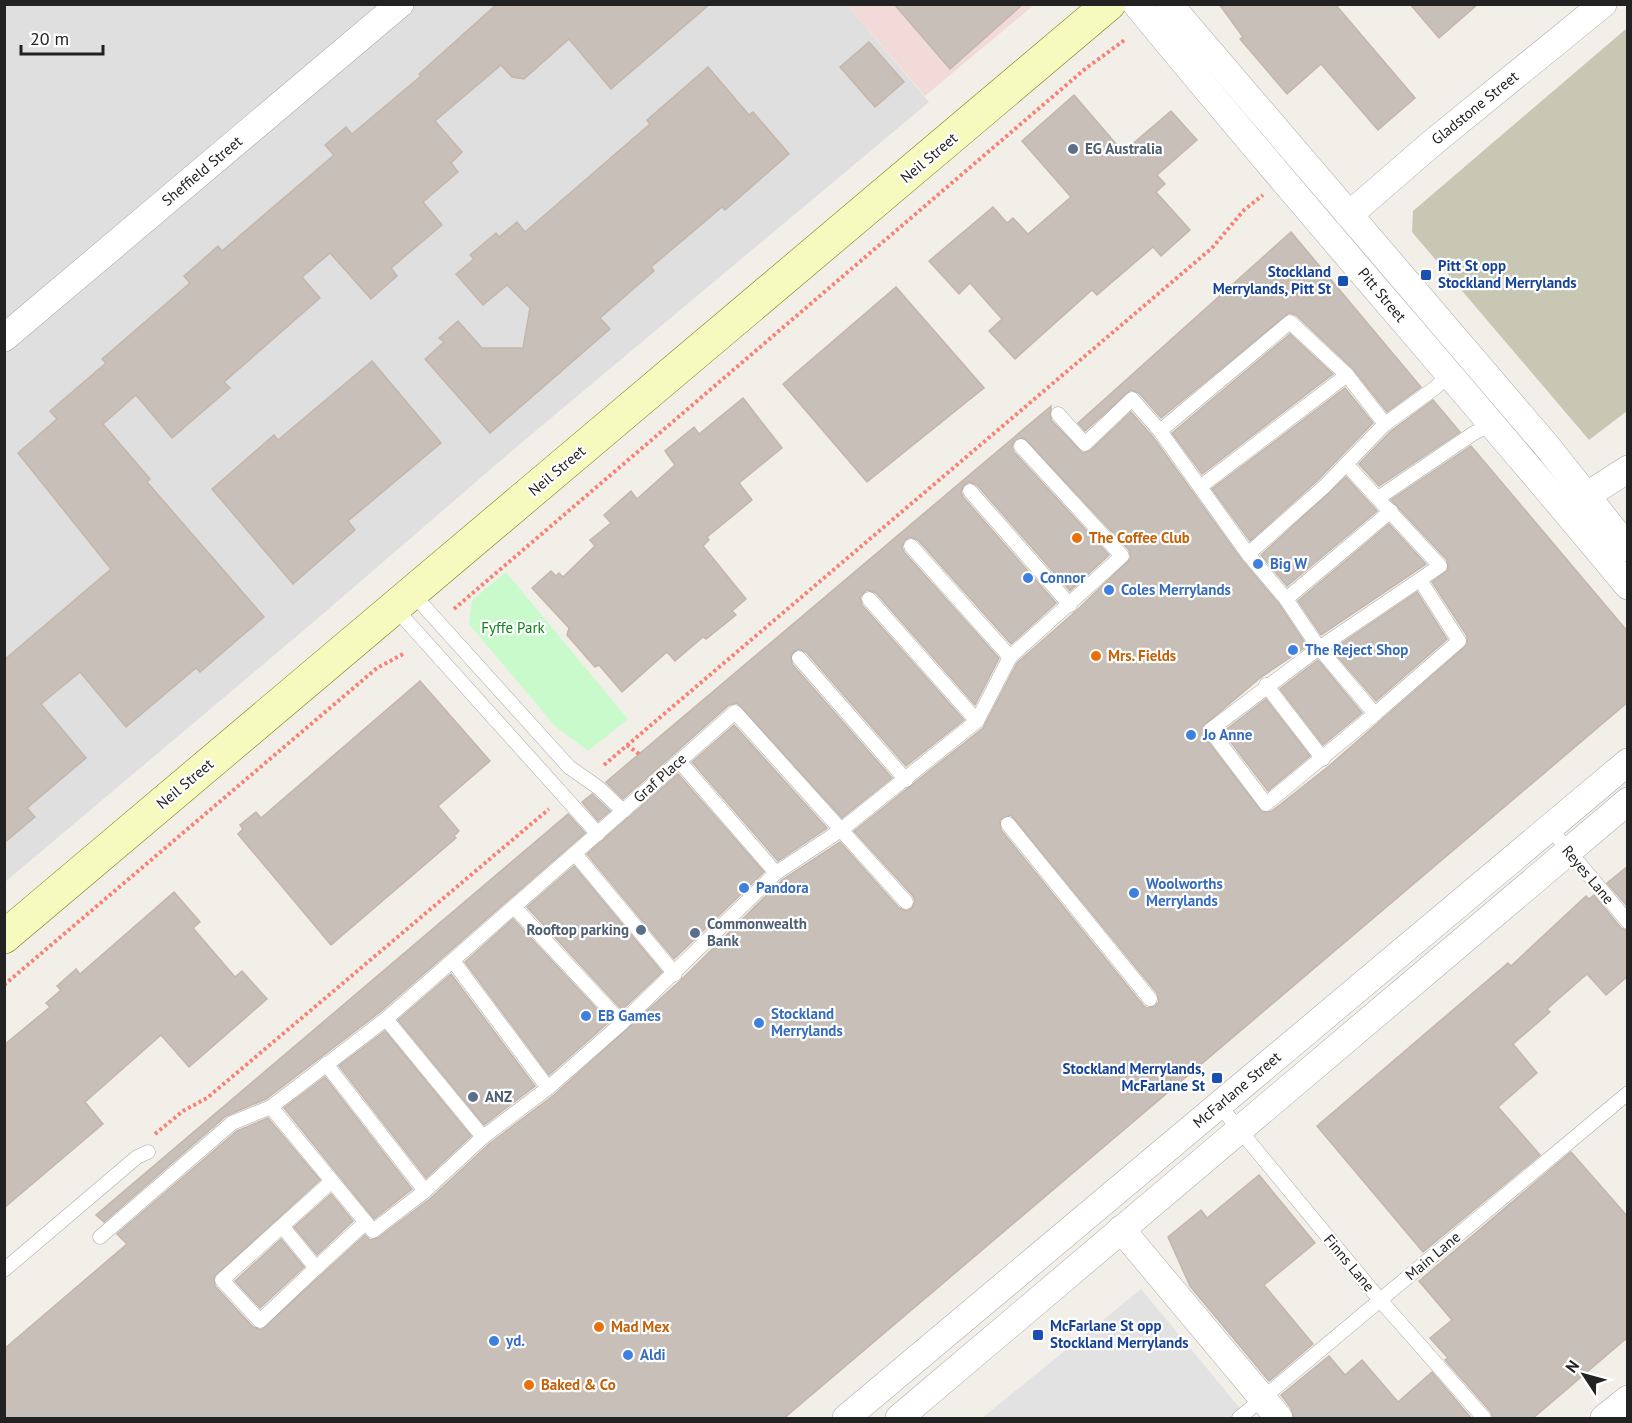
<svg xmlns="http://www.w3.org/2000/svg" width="1632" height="1423" viewBox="0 0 1632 1423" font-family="'PT Sans',sans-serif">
<rect width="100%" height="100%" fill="#f2efe9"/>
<path fill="#e0dfdf" d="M5,5H847L929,102L520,444L310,625L5,882Z"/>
<path fill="#f2dad9" d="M847,5H1034L925,96Z"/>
<path fill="#c7c7b4" d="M1627,28V411L1589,440L1412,232L1413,211Z"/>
<path fill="#c8facc" d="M506,572L628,719L588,751L555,726L469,624L472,600Z"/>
<path fill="#e2e2e2" d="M1141,1289L1244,1413L1237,1418H982Z"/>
<g fill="#c7bfb8" stroke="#c4b6ab" stroke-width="1.5" fill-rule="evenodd">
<path d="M497,4H710L611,89L569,39L524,79L512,77L501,65L435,121L462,152L451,163L458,172L423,202L442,225L391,268L397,276L371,299L330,253L302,277L320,298L224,382L230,388L172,438L136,395L103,424L150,479L147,482L264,617L200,672L196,668L126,727L80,672L41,704L86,758L27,808L35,817L4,843V660L111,569L18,453L57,419L50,411L106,363L102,359L190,283L184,276L218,246L222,251L334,155L325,145L346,127L352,134L421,76L419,74Z"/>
<path d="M894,4H1023L950,69Z"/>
<path d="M1219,4H1335L1415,98L1378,130L1321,64L1287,94L1240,39L1243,37Z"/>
<path d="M1410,4H1478L1439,38Z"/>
<path d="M869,42L904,82L875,107L840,67Z"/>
<path d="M708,67L749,115L753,112L789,154L725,210L722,207L651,267L654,271L600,318L610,329L490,433L425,359L444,342L439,338L458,321L482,348H523L530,308L507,285L483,305L456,274L474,259L470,255L496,233L499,237L517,222L525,232L650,124L647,120Z"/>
<path d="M1074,95L1123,152L1171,111L1197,140L1157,175L1165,184L1156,192L1190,230L1161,256L1153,247L1097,295L1092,290L1015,359L989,331L1002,319L970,283L959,294L929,261L993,207L1007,223L1013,218L1028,234L1071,197L1022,141Z"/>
<path d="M1291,232L1421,387L1387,412L1353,369L1296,315L1289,313L1161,418L1139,393L1131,390L1085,431L1078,423Z"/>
<path d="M896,287L984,388L867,482L783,384Z"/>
<path d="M1290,334L1333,374L1202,474L1172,433Z"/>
<path d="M372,361L441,443L348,521L355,530L293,584L212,489L274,435L278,440Z"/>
<path d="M1345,388L1373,423L1318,480L1250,541L1212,489Z"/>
<path d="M743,398L782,448L739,483L752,500L707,537L709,540L703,546L746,599L732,611L736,615L706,639L703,637L675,661L667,652L622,692L599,665L595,667L567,635L569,628L532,588L551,571L556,576L559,573L563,577L595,546L590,540L611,523L604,515L631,491L637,499L675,465L665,451L694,427L699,434Z"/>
<path d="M1433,400L1460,432L1379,486L1359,464L1391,431Z"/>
<path d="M1051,406V420L1083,453L1091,450L1131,412L1153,437L1241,559L1279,604L1307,646L1260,678L1202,727L1203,735L1262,812L1272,811L1329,766L1467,645V636L1432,582L1448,570L1447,560L1391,500L1471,446L1628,632V702L783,1419H4V1349L127,1244L117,1234L237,1131L268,1118L320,1180L214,1277L215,1286L253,1327L261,1330L365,1235L370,1240L378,1238L431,1198L489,1144L554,1095L681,980L782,880L840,842L899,908L907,911L912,908L915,901L913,896L854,831L983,728L1017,663L1076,611L1131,558L1129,550L1024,438L1015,440L1012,447L1014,452L1109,555L1070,591L977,485L969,482L964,485L961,492L963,497L1056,603L1011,644L918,540L910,537L905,540L902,547L904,552L999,658L975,705L876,593L867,590L860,597L862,605L964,720L906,766L806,652L798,649L791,655L792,664L892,778L842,818L737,703L729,705L623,799L606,782ZM1011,815L1157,993L1159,1002L1155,1006L1147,1008L1143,1005L1001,830L1000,820Z"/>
<path d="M1346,477L1377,511L1287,586L1261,555Z"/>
<path d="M1389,524L1426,564L1321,635L1298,601Z"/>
<path d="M1417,592L1447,639L1376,701L1332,650Z"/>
<path d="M1318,660L1362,713L1323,745L1280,689Z"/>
<path d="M420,681L490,761L438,806L459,831L454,836L456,838L331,945L238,834L243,829L240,825L256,812L261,818Z"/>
<path d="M1266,699L1310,756L1268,791L1223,732Z"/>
<path d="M734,725L827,828L778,861L692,762Z"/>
<path d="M678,774L764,872L674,959L587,854Z"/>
<path d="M592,794L610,811L598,821L582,802Z"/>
<path d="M568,814L585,833L380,1012L266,1099L226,1116L104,1222L96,1215Z"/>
<path d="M574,866L662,972L622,1010L527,907Z"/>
<path d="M1628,866V907L1607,883Z"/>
<path d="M174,892L200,922L193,928L235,977L242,971L267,999L189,1067L161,1035L85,1102L103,1124L4,1208V1045L50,1007L46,1003L61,990L57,986L76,969L80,974Z"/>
<path d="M1594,895L1621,928L1628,931V976L1606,995L1587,974L1547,1009L1550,1012L1513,1044L1537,1073L1498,1107L1540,1155L1423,1252L1317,1126L1508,963L1511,966L1586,896L1589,899Z"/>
<path d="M513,919L609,1022L549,1075L465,962Z"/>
<path d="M451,974L535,1086L484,1125L398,1020Z"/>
<path d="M385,1031L471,1136L426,1178L339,1066Z"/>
<path d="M325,1077L412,1189L374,1219L284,1108Z"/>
<path d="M1571,1152L1628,1217V1337L1532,1419H1493L1491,1412L1445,1360L1448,1358L1430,1338L1452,1320L1419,1281Z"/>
<path d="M1259,1175L1315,1243L1264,1285L1313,1344L1269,1381L1190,1286L1168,1237L1201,1210L1207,1218Z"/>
<path d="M331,1194L353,1221L317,1255L294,1227Z"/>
<path d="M281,1239L304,1267L260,1308L235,1281Z"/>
<path d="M1329,1356L1345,1375L1362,1360L1398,1402L1432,1372L1472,1419H1294L1291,1408L1281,1395Z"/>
</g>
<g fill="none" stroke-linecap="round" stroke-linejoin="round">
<g stroke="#a9a9a9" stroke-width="15">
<g id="lane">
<path d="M1058,414L1085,444L1132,399L1160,431L1290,322L1347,375L1385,424L1324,487L1248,554L1286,599L1319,648L1440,566L1347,465"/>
<path d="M1385,424L1435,388L1449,374"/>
<path d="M1160,431L1248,554"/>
<path d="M1200,487L1347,375"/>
<path d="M970,491L1070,605"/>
<path d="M1378,498L1474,433L1493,424"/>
<path d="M911,546L1010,657"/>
<path d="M412,593L569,767L599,788L623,811L735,712L906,902"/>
<path d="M869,599L977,721"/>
<path d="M1286,599L1391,511"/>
<path d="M395,608L598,834"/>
<path d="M1319,648L1375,714L1266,804L1210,730Z"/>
<path d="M799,658L906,780"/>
<path d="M1266,685L1323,759"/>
<path d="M1375,714L1459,641L1420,580"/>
<path d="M679,761L776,873"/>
<path d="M623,811L386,1019L271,1107L373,1231L425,1191L483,1137L548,1088L622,1023L776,873L841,830L977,721L1010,657L1122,556L1021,446"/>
<path d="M1008,824L1150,999"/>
<path d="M1549,827L1628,922"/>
<path d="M576,855L675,974"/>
<path d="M515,908L622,1023"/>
<path d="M453,961L548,1088"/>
<path d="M386,1019L483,1137"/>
<path d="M326,1064L425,1191"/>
<path d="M1219,1105L1380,1300L1484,1418"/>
<path d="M282,1226L316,1268L260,1321L222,1280L331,1182"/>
<path d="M100,1237L232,1123L271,1107"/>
<path d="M316,1268L366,1222"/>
<path d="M4,1270L137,1157L148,1152"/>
<path d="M1239,1418L1628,1093"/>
</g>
</g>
<g stroke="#a9a9a9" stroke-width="28">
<g id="street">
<path d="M1136,4C1297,201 1466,390 1628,586"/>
<path d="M1169,4L1546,445L1628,548"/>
<path d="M1349,215L1431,144L1603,4"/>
<path d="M4,338L400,4"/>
<path d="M1572,505L1628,469"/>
<path d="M1121,1229L1279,1418"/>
<path d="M846,1418L1628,762"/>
<path d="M899,1418L1628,801"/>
<path d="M1604,1418L1628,1399"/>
</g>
</g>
<g stroke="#707d05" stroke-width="34">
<path id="secondary" d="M4,937L1109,4"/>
</g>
<g stroke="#fa8072" stroke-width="4" stroke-dasharray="3 3" stroke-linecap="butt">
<path d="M454,609L1085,69L1126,39"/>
<path d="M627,745L639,754"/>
<path d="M604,765L1212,248L1244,210L1263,195"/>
<path d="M4,985L377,668L405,653"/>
<path d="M155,1134L183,1111L207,1098L549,809"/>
</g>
<use href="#lane" stroke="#fff" stroke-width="14"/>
<use href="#street" stroke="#fff" stroke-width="27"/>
<use href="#secondary" stroke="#f7fabf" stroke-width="33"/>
</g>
<g fill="#5c6f8a" stroke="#fff" stroke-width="2">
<circle cx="1073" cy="149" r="6"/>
<circle cx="641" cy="930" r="6"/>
<circle cx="695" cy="933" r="6"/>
<circle cx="473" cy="1097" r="6"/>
</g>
<g fill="#1a4fb4" stroke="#fff" stroke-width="2">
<rect x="1420" y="269" width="12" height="12" rx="3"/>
<rect x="1337" y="275" width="12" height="12" rx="3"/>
<rect x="1211" y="1072" width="12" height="12" rx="3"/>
<rect x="1032" y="1329" width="12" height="12" rx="3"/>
</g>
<g fill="#e8710a" stroke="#fff" stroke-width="2">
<circle cx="1077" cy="538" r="6"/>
<circle cx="1096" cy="656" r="6"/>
<circle cx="599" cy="1327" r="6"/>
<circle cx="529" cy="1385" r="6"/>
</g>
<g fill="#3f7fe0" stroke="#fff" stroke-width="2">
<circle cx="1258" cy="564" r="6"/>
<circle cx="1028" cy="578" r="6"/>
<circle cx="1109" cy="590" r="6"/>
<circle cx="1293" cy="650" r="6"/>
<circle cx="1191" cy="735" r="6"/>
<circle cx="744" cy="888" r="6"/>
<circle cx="1134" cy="893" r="6"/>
<circle cx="586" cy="1016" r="6"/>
<circle cx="759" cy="1023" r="6"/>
<circle cx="494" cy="1341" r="6"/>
<circle cx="628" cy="1355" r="6"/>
</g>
<g text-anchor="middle" stroke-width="4.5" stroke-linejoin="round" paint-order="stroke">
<g font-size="15" fill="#222" stroke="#fff">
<text transform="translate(1475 108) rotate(-39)" y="5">Gladstone Street</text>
<text transform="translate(929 158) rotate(-40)" y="5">Neil Street</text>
<text transform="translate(202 171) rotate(-40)" y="5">Sheffield Street</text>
<text transform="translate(1382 295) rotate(50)" y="5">Pitt Street</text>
<text transform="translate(557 471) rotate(-40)" y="5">Neil Street</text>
<text transform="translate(660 778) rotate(-42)" y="5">Graf Place</text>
<text transform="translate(185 784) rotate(-40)" y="5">Neil Street</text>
<text transform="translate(1588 875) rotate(50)" y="5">Reyes Lane</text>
<text transform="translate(1237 1090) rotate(-40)" y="5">McFarlane Street</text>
<text transform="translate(1433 1256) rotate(-40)" y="5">Main Lane</text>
<text transform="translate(1349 1263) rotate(50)" y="5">Finns Lane</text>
</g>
<g font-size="15" font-weight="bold" fill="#4e5e75" stroke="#fff" text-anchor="start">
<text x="1085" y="154">EG Australia</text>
<text x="707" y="929">Commonwealth<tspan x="707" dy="17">Bank</tspan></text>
<text x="629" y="935" text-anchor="end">Rooftop parking</text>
<text x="485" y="1102">ANZ</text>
</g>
<g font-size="15" font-weight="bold" fill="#164399" stroke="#fff" text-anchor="start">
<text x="1438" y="271">Pitt St opp<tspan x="1438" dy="17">Stockland Merrylands</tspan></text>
<text x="1331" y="277" text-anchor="end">Stockland<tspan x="1331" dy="17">Merrylands, Pitt St</tspan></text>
<text x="1205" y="1074" text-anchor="end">Stockland Merrylands,<tspan x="1205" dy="17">McFarlane St</tspan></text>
<text x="1050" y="1331">McFarlane St opp<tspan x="1050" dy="17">Stockland Merrylands</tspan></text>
</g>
<g font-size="15" font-weight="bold" fill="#c56008" stroke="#fff" text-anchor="start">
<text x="1089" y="543">The Coffee Club</text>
<text x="1108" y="661">Mrs. Fields</text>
<text x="611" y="1332">Mad Mex</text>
<text x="541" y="1390">Baked &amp; Co</text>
</g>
<g font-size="15" font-weight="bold" fill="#366cbe" stroke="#fff" text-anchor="start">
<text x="1270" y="569">Big W</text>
<text x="1040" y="583">Connor</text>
<text x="1121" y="595">Coles Merrylands</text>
<text x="1305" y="655">The Reject Shop</text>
<text x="1203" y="740">Jo Anne</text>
<text x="1146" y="889">Woolworths<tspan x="1146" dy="17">Merrylands</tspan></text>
<text x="756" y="893">Pandora</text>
<text x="771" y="1019">Stockland<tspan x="771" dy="17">Merrylands</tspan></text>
<text x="598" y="1021">EB Games</text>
<text x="506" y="1346">yd.</text>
<text x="640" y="1360">Aldi</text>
</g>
<g font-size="15" fill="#0c8416" stroke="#fff">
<text x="513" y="633">Fyffe Park</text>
</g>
</g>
<rect width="1632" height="1423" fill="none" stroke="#222222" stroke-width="12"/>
<g transform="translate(1584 1375) rotate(306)" stroke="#ffffff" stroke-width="4.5" paint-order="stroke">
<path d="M0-4.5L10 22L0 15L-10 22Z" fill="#222222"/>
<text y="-9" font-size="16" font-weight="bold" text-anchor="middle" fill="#222222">N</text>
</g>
<path d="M21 45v9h82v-9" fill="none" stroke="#222222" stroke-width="3"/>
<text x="30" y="45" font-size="18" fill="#222222" stroke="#ffffff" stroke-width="4.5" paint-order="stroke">20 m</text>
</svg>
